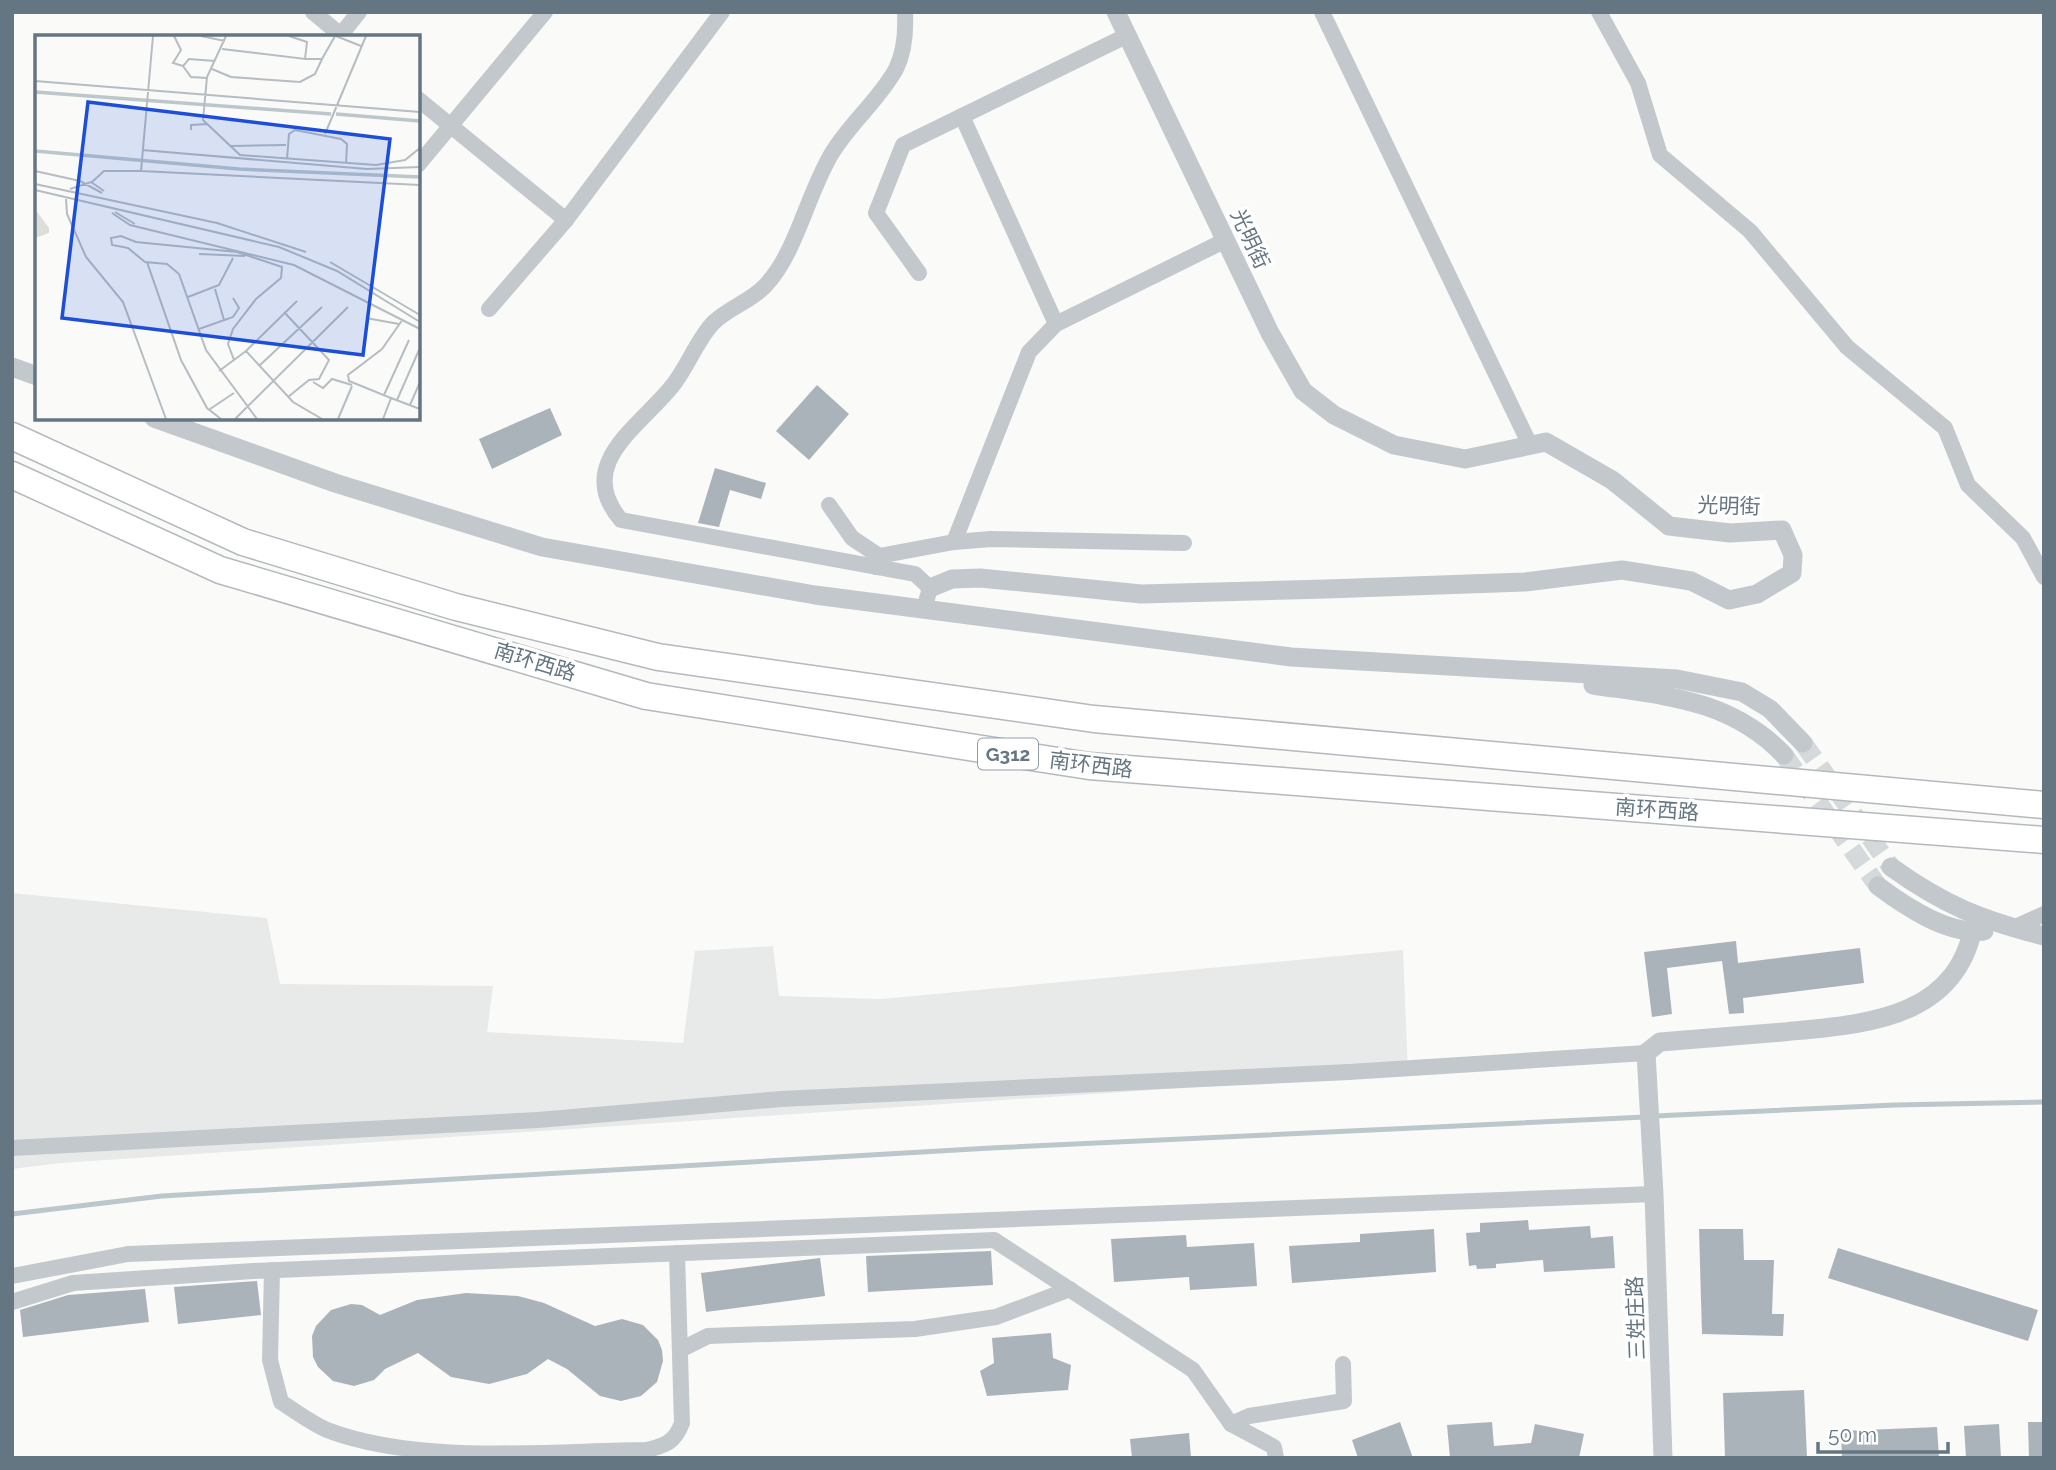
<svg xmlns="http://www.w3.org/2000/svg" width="2056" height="1470" viewBox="0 0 2056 1470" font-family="Raleway,'Noto Sans SC',sans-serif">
<rect width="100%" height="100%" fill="#fafaf8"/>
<path fill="#e8e9e9" d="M12,893L267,918L280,984L493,986L487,1032L683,1043L695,951L773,946L779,996L881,999L1403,950L1408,1073L61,1163L12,1169Z"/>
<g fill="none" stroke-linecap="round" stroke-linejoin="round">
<g stroke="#bbc7cb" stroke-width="5">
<path d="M1655,1116L1895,1105L2044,1102"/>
<path d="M12,1214L162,1196L991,1148L1645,1117"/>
</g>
</g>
<g fill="#aab3b9">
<path d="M817,385L849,414L809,460L776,431Z"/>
<path d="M550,408L562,435L492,469L479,439Z"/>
<path d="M715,468L766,483L761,499L730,490L719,527L698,523Z"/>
<path d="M1736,941L1738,963L1860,948L1864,983L1743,998L1744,1013L1729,1014L1722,961L1667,968L1672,1014L1652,1017L1644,952Z"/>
<path d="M1528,1220L1529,1230L1590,1226L1591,1238L1613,1236L1615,1268L1544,1272L1543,1260L1496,1264V1268L1477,1269L1476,1265L1469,1266L1466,1233L1480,1232V1223Z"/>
<path d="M1434,1229L1436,1272L1292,1283L1289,1246L1360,1242V1234Z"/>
<path d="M1699,1229H1743L1744,1260H1774L1772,1314H1784L1783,1336L1702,1334Z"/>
<path d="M1186,1235L1187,1247L1254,1243L1257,1286L1190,1290L1189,1277L1114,1282L1111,1239Z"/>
<path d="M1838,1248L2038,1310L2028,1341L1828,1278Z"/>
<path d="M991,1251L993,1285L868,1292L866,1256Z"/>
<path d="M820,1258L825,1296L706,1312L701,1273Z"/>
<path d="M257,1281L261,1315L178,1324L174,1287Z"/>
<path d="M145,1289L149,1322L23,1337L20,1310L68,1295Z"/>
<path d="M466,1293L518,1296L544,1303L595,1326L622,1319L643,1325L658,1340L662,1350L663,1361L657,1382L641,1396L621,1401L600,1396L567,1369L548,1359L527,1374L489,1384L451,1377L418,1353L385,1369L374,1380L354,1386L333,1381L318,1367L313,1357L312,1336L316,1326L331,1310L351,1304L362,1305L380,1315L417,1300Z"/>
<path d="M1051,1333L1053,1358L1071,1365L1068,1390L987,1396L980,1371L994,1363L992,1338Z"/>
<path d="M1804,1390L1807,1458H1725L1723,1393Z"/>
<path d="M1400,1422L1413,1458H1358L1352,1440Z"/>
<path d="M1492,1422L1494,1446L1531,1443L1535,1424L1584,1434L1579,1458H1450L1447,1425Z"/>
<path d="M2028,1422H2044V1458H2029Z"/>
<path d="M1999,1424L2001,1458H1966L1964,1426Z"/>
<path d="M1937,1427L1939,1458H1842L1841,1431Z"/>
<path d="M1189,1433L1191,1458H1132L1130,1439Z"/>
</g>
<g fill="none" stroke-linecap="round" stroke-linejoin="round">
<g stroke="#d5d9db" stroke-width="19" stroke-dasharray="19 10" stroke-linecap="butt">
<path d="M1803,743L1891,867"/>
<path d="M1784,755L1878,886"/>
</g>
<g stroke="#b4b9bd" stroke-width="29">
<g id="trunk">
<path d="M12,436L243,542L456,607L658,657L1094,719L2044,805"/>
<path d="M12,475L220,570L646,696L1089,766L2044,840"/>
</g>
</g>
<g stroke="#c3c8cc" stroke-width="16">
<path d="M313,12L343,37"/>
<path d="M905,12C906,32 905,51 896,69C879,100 850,123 832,153C807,194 797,252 765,286C751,301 728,308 713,323C697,340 688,366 673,385C641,426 573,464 621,520L915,574L930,588L924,609"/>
<path d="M1322,12L1530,445"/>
<path d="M1599,12L1638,83L1660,155L1750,231L1847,347L1945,428L1968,485L2023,538L2044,577"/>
<path d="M339,37L359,12"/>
<path d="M418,99L566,220"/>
<path d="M962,116L1056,324"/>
<path d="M418,165L545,12"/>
<path d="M919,273L876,213L903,145L1128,35"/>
<path d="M489,309L566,220L722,12"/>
<path d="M829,505L852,538L879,556"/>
<path d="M954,542L1029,352L1056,324L1226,240"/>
<path d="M876,567L879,556L954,542L991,539L1184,543"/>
<path d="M2013,928L2044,914"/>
<path d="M12,1148L538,1120L781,1099L1349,1072L1646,1053"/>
<path d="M272,1270L270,1360L281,1402C295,1411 311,1423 327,1430C419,1465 548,1451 646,1450C665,1446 675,1442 682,1423L677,1253"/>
<path d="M12,1276L128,1254L1654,1194"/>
<path d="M12,1302L73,1283L253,1271L994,1240L1193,1370L1231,1424L1274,1447L1276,1458"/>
<path d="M682,1349L708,1336L915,1329L996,1317L1070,1289"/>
<path d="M1231,1424L1249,1416L1344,1401L1343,1364"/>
</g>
<g stroke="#c3c8cc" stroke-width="19">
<path d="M12,367L37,376"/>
<path d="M154,418L335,483L542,547L815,595L1291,657L1677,679L1742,692L1770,709L1803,743"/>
<path d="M930,588L952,579L980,578L1141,594L1326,589L1525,582L1622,570L1691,581L1729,600L1757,594L1792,573L1793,555L1782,530L1730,533L1669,526L1612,480L1546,442L1465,459L1394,445L1334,415L1303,391L1270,333L1116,12"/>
<path d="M1593,685C1666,696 1730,699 1784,755"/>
<path d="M1891,867C1944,905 1981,920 2044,936"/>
<path d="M1878,886C1906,907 1948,935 1984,931"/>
<path d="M1663,1458L1654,1194L1646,1053L1660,1042C1701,1039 1742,1035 1783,1032C1866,1024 1961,1020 1975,917"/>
</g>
<use href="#trunk" stroke="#fff" stroke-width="26"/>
</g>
<g text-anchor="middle" stroke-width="7" stroke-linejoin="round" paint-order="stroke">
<rect fill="#fff" stroke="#939fa8" stroke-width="2" x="978" y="738.5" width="60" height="31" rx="5"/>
<g font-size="19" font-weight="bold" fill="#657683">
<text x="1008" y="761">G312</text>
</g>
<g font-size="21" fill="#657683" stroke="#fff">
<text transform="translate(1250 239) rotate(65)" y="7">光明街</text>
<text transform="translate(1729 506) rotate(2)" y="7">光明街</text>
<text transform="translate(535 662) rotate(17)" y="7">南环西路</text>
<text transform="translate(1091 765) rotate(7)" y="7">南环西路</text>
<text transform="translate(1657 810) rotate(4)" y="7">南环西路</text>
<text transform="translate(1636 1318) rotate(-92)" y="7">三姓庄路</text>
</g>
</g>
<g transform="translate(35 35)">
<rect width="385" height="385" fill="#fafaf8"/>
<path d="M0,174L14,193V198L0,203Z" fill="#dadfd7"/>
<path fill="none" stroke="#bbc7cb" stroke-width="3.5" d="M0,57L296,79M301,79L385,86M0,116L204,134L385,142"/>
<path fill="none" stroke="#b5bdc2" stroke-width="2" d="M139,1L146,15L138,28L148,31M166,1L190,6M191,1L172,42L168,85L205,120L341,130L370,125L385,113M301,1L326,11M187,14L270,24L272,7L254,1M270,24H287L300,1M177,34L196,42L265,47L280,39L287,24M172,43L156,42L148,31L154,24L180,26M0,46L385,77M156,95V90L173,89M290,99L331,1M195,111L251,110M107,115L332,134L385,132M252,124L254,99L260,95L306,104L312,109L311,129M0,136L45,146L67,158M106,136L385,150M56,148L69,136H106L118,1M0,149L182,188L271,217M35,154L56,147L69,156M0,155L244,212L302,236L385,287M31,164L32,179L51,222L88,267L131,384M80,177L100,189M77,178L95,190L259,230L385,294M164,219L210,221M112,227L146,325L172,373L186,384M295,227L385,280M180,254L189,285M153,262L184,250L198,223M249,277L294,325L284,344L274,345L253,362M331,283L364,289M164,294L198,282L204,273L198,263M211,316L262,266M199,325L193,309L198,294L221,264L246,243L247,232L202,217L101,207L86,201L76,203L77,210L93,213L110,227L132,229L144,239L171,315L222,384M224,331L287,272M184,336L211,316L258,367L287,384M278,347L288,353L297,344L317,350M349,360L374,305M356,363L385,374M362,365L384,315M375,370L385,347M175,374L199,358M200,384L313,272M303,384L317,351M348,384L356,363L314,346L313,340L347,314L368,284"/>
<path fill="#1d4ed8" fill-opacity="0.15" stroke="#1d4ed8" stroke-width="3.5" d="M53,67L355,104L328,320L27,283Z"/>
<rect width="385" height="385" fill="none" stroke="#657683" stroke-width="3.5"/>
</g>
<rect width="2056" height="1470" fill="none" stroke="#657683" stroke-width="28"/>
<path d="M1818 1442v10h130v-10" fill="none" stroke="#657683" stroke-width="3.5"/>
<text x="1828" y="1442" font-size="21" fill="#657683" stroke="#ffffff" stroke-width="5" paint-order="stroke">50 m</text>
</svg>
